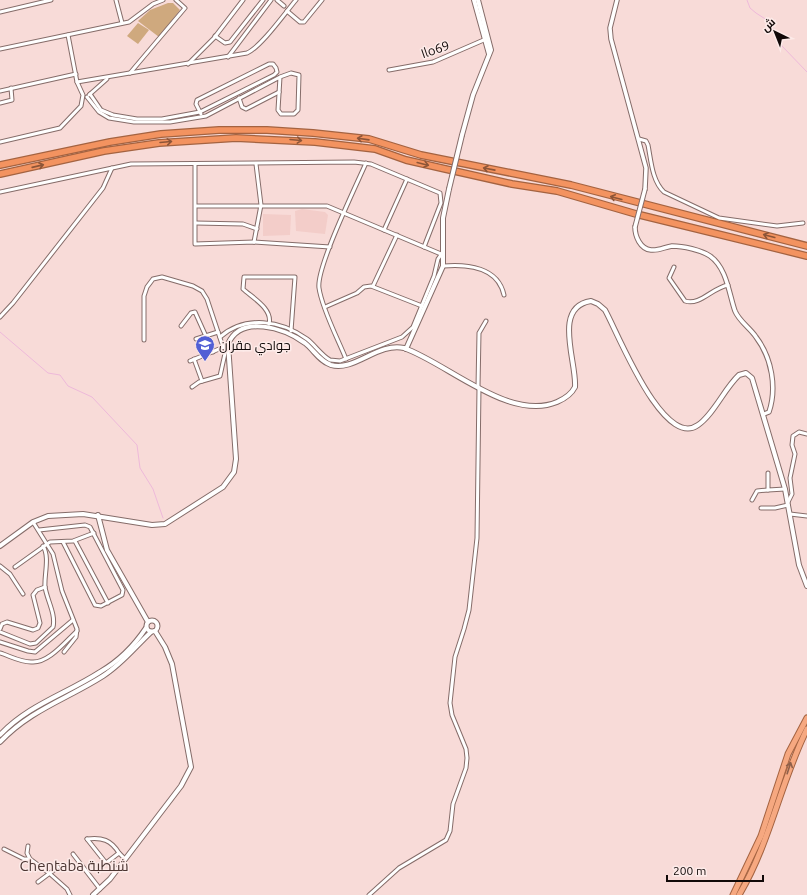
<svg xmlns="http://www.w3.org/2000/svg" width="807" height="895" viewBox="0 0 807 895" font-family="Ubuntu,Cairo,sans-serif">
<rect width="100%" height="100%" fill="#f8dbd8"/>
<g fill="#f3cdc9">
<path d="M302,209L325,212L328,215L325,234L296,231L295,211Z"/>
<path d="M263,214L291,215L290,235L263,236Z"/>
</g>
<g fill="#cfa97e">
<path d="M168,3H173L180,10L159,37L138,21L150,10Z"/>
<path d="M138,23L149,30L138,44L127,36Z"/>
</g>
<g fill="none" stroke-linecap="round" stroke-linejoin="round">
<g stroke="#eeb9da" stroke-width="1">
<path d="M747,0L750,8L756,13L770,22L782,46L807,72"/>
<path d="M0,332L48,373L60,375L68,386L92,397L137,445L140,468L153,489L163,518"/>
</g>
<g stroke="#856c69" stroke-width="5">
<g id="minor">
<path d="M116,0L122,23"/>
<path d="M277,0L284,6"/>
<path d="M287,11L300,22H304L322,0"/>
<path d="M0,12L51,0"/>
<path d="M215,36L225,43L230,42L263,0"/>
<path d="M0,49L129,22L153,4L163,0"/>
<path d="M228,57L271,0"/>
<path d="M188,64L214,38L243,0"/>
<path d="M269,64H273L276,68L277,72L274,75L200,112L196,104L197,100Z"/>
<path d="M389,70L433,62L486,39"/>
<path d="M130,73L185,8L176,0"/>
<path d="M77,82L247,53C261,47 285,13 296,0"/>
<path d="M0,91L76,74"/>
<path d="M90,94L101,110L113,115L137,119H162L200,112L201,114"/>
<path d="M89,95L107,79"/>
<path d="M87,97L99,112L109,118L134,122H170L206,116L280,77L278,110L281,114H294L298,110L299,75L291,73L280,77"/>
<path d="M239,98L242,107L246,109L279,92"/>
<path d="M0,103L12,100L11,88"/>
<path d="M639,139L646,141L648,145C651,160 652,181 664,192L719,218L777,226L803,223"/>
<path d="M0,142L60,128L81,106L83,95L77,82L68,35"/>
<path d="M195,165V244L254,242L330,247"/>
<path d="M0,192L131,164L354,162L371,164L440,193L441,203L424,247"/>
<path d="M196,206H327L441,254"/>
<path d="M196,223L243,224L257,229"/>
<path d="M384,230L407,179"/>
<path d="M254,242L261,205L256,164"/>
<path d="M443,266C467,264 498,267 504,295"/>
<path d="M674,267L669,278L685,301C700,306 712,288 728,285"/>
<path d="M373,286L397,235"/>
<path d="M325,307L357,293L364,287L371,286L422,306"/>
<path d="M0,317L13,303L103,188L112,168"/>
<path d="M269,324C273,309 253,298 243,289L244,277H295L291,331"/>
<path d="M181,326L191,313L195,312L213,352"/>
<path d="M220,337C245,315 281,320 307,339C315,345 321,355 330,360L340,361L402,337L413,327L434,276L438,259L443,252"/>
<path d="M196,339L218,332"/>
<path d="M144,340V296L147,287L153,279L162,277L193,286L202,291L207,299L222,344L227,351"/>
<path d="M194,359L202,381"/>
<path d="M346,359C338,339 322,309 319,288C316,268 356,186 366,163"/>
<path d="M190,361L224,347"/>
<path d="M192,387L199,382L220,376L226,349"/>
<path d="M478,387L479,333L486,321"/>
<path d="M768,473V490L785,489"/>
<path d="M752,500L757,491L768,490"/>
<path d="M788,502L792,494L790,478L795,454L792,445L793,436L799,432L807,434"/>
<path d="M761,508H775L788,505"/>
<path d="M790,514L807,516"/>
<path d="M33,522L53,554L62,591L77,629L76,637L64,652"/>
<path d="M39,530L85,525L90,527L123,590L122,595L101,606L95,605L63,542"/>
<path d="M75,541L108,603"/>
<path d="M0,566L10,574L23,594"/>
<path d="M15,567L50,542L73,541L94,533"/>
<path d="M0,629L2,624L7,622L33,630L38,628L40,623L33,595L37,590L45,587"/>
<path d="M0,632L30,644L36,643L53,627C56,614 47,600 45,587C44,575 50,557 43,546"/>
<path d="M0,642L28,651L35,652L73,620"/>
<path d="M0,653C10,656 20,662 31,662C48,664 65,642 77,631"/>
<path d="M87,839L106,863L119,853L125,859"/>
<path d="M87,839C102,837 111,840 119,853"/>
<path d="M28,846L27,853L30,859"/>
<path d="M4,849L24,859H30L49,873L67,889L70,895"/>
<path d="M73,854L100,889"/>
<path d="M38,882L58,867"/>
<path d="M369,895L399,868L446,840L450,831L453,804L466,768L467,758L466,749L452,715L450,703L455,657L464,629L469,610L477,538L479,388"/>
</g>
</g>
<g stroke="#856c69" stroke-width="5.5">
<g id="tertiary">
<path d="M617,0L610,28L611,39L646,168L645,189"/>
<path d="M635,227C635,236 640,249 651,250C658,251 665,247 672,246C683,246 701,250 710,256C727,268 729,294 735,311C739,321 750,328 756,337C772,358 777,388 769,412L764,414"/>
</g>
</g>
<g stroke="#856c69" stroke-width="6">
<g id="secondary">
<path d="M474,0L489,54"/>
<path d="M462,135L473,95L491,50L478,0"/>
<path d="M406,349L443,266V218L449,189"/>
<path d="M98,515L107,550L148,622"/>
<path d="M0,546L33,522L48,516L83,514L152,525L165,524L223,487L234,472L236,459L228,344C241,314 284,328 305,343C314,350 319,361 331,365C354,372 378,342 404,348C447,363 509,422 557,402C564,399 571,395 575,387C577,362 552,307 591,301L598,304L605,310C617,331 663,450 698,425C714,414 724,389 739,375L746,373L752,378L785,489L799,565L807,586"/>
<circle cx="152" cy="626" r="5.5"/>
<path d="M0,735C28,705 66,694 100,672C119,661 134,646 146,628"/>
<path d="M0,742C30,710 67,699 103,676C122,664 135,647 151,632"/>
<path d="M93,895L110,879L181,786L191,767L172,664L165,647L155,631"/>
</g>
</g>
<g stroke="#a46341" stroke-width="7">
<g id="trunk">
<path d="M733,895L761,836L788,754L807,718"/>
<path d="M739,895C770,843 780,783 807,729"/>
</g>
</g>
<g stroke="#a46341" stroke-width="8">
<g id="motorway">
<path d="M0,165L110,142L161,134L219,130H267L313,133L369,139L421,155L571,185L807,246"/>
<path d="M0,174L104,151L159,143L236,138L315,142L375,149L406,160L441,168L512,184L557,191L636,214L807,256"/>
</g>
</g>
<use href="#minor" stroke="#fff" stroke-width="3"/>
<use href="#tertiary" stroke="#fff" stroke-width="3.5"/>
<use href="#secondary" stroke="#fff" stroke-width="4"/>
<use href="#trunk" stroke="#f6a880" stroke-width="5"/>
<use href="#motorway" stroke="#f39360" stroke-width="5.5"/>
<g stroke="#856c69" stroke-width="5.5" stroke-linecap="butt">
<path id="tertiary-bridge" d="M635,227L645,189"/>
</g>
<g stroke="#856c69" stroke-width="6" stroke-linecap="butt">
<path id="secondary-bridge" d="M449,189L462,135"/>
</g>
<use href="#tertiary-bridge" stroke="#fff" stroke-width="3.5"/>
<use href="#secondary-bridge" stroke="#fff" stroke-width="4"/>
</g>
<defs><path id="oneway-shaft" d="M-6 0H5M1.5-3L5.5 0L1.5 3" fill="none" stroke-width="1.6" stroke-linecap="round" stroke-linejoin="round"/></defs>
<g stroke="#8d5538">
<use href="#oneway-shaft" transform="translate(363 139) rotate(-172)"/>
<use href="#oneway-shaft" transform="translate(296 140) rotate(5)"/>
<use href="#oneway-shaft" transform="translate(166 142) rotate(-5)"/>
<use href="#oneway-shaft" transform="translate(423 164) rotate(14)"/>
<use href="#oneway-shaft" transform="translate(38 166) rotate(-13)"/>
<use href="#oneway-shaft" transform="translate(489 169) rotate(-169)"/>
<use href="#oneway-shaft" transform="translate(616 198) rotate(-165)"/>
<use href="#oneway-shaft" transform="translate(769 236) rotate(-165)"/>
</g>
<use stroke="#8f604a" href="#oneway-shaft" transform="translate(789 768) rotate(-72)"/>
<defs>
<g id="school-pin" transform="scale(1)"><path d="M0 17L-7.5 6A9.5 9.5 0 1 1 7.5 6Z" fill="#525fd5" stroke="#fdebe9"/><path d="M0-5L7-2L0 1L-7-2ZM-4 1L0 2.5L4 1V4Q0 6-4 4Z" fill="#fff"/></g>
</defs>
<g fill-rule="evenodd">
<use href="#school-pin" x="205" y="345"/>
</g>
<g text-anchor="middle" stroke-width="3" stroke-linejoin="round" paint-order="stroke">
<g font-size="13" fill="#110908" stroke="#fdebe9">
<text transform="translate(435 49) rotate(-19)" y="5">Ilo69</text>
</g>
<g font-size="13" fill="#110908" stroke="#fdebe9" text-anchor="start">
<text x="219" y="350">جوادي مقران</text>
</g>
<g font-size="15" fill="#4b3532" stroke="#fdebe9">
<text x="74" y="871">Chentaba شنطبة</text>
</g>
</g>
<g transform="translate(775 32) rotate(317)" stroke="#fdebe9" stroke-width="3" paint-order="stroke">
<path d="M0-3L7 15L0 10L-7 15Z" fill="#110908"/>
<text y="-6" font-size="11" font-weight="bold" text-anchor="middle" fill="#110908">ش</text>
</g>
<path d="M667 875v6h96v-6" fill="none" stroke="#110908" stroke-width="2"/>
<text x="673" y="875" font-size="12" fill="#110908" stroke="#fdebe9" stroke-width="3" paint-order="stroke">200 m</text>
</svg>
